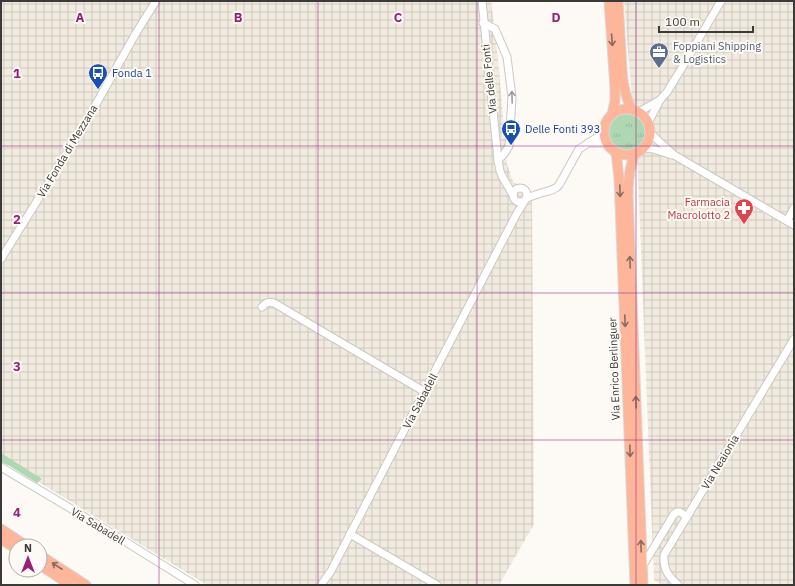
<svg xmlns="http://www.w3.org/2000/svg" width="795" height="586" viewBox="0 0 795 586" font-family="'IBM Plex Sans',sans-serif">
<defs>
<pattern id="industrial-grid" width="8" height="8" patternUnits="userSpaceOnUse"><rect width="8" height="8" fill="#f1eadf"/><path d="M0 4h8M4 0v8" fill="none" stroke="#d0c9c0"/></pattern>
<pattern id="grass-tufts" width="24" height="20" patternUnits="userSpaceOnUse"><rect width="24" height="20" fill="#aed8b2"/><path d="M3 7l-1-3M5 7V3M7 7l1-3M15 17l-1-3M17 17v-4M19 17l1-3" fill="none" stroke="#97ba9a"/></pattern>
</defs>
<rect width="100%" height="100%" fill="#fdf9f4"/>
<g fill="url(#industrial-grid)">
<path d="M1,1H491L498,59L507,164L513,181L532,197L534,524L499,585H207L1,459Z"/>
<path d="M624,1H794V585H662L654,580L638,174Z"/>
</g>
<g fill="url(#grass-tufts)">
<circle cx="627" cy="132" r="18"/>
<path d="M1,453L42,479L37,483L8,465L1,462Z"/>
</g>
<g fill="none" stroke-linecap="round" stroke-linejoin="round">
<g stroke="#cbc8c3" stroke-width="9">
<g id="minor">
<path d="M482,1L498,160L500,171L502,176L513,195"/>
<path d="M483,23L495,29L507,57L512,97L509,146L504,154L498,160"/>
<path d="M639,112L660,100"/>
<path d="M648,123L660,100L667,92L680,71L721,1"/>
<path d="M650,133L674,155L794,225"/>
<path d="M588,143H607"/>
<path d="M644,148L653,149L672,155"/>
<circle cx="520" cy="195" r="7"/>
<path d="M527,198C531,196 536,195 541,193C548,191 554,191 559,185L579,149L604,133"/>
<path d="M787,221L794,208"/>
<path d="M1,259L86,122L136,33L156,1"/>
<path d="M262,307C266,303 268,301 274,303L425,392"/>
<path d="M1,467L105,529L195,585"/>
<path d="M350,534L437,585"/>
<path d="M642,567L674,514L677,512H680L687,517"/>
<path d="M321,585L331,571L516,215L524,202"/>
<path d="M678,585C668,576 663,569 664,555L794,339"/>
</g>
</g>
<g stroke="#d8d8d7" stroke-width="11">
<g id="major">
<path d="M609,1L615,88V101L612,115"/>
<path d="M618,1C619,18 620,35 621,51C622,72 622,91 632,110"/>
<circle cx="627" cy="132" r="23"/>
<path d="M616,152L619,178L635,585"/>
<path d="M635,153C629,167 628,181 628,196L643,585"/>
<path d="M1,529L27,546"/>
<path d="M1,539L16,549"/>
<path d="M40,555L86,585"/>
<path d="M40,565L70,585"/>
</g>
</g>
<use href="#minor" stroke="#fff" stroke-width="7"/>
<use href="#major" stroke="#feb69b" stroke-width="9"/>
</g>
<defs><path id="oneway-shaft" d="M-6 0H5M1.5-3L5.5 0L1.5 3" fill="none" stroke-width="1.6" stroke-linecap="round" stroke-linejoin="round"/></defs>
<g stroke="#896c60">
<use href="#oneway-shaft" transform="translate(612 40) rotate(86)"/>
<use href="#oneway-shaft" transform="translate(620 191) rotate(88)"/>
<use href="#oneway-shaft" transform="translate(630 262) rotate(-92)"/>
<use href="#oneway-shaft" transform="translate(625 321) rotate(88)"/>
<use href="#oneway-shaft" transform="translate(636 402) rotate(-92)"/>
<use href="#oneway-shaft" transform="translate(630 451) rotate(88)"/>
<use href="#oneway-shaft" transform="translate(641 546) rotate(-92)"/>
<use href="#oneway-shaft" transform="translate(57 566) rotate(-147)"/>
</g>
<use stroke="#9d9c9c" href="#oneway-shaft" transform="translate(512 97) rotate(-92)"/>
<path fill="none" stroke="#97207b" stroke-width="1" stroke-opacity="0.55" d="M159,1V585M318,1V585M477,1V585M636,1V585M1,146H794M1,293H794M1,440H794"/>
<defs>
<g id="office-pin" transform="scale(1)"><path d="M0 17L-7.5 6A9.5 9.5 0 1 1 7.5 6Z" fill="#5c6f8a" stroke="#fdf9f4"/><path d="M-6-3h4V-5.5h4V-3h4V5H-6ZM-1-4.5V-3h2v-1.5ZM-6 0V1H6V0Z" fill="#fff"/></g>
<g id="bus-pin" transform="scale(1)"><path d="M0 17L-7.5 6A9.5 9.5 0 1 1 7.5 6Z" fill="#1a4fb4" stroke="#fdf9f4"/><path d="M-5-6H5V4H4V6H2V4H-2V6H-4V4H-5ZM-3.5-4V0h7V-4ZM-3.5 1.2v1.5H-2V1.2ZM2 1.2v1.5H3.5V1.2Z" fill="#fff"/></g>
<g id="pharmacy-pin" transform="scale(1)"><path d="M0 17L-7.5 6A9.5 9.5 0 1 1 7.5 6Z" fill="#e0444e" stroke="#fdf9f4"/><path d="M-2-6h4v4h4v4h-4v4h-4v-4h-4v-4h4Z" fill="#fff"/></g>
</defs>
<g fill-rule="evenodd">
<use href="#office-pin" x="659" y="52"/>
<use href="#bus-pin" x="98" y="73"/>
<use href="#bus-pin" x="511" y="129"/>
<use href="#pharmacy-pin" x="744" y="208"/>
</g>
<g text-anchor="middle" stroke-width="4" stroke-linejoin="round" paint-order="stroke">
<g font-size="11" fill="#4e5e75" stroke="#fdf9f4" text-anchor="start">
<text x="673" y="50">Foppiani Shipping<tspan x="673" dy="13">&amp; Logistics</tspan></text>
</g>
<g font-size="11" fill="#164399" stroke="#fdf9f4" text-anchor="start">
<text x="112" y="77">Fonda 1</text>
<text x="525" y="133">Delle Fonti 393</text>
</g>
<g font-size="11" fill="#3b3a38" stroke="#fdf9f4">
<text transform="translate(489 79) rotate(-96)" y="4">Via delle Fonti</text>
<text transform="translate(67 151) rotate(-59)" y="4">Via Fonda di Mezzana</text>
<text transform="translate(614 369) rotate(-92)" y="4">Via Enrico Berlinguer</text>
<text transform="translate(420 401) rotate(-62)" y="4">Via Sabadell</text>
<text transform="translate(720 462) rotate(-59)" y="4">Via Neaionia</text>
<text transform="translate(98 526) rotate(31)" y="4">Via Sabadell</text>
</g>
<g font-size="11" fill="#be3a42" stroke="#fdf9f4" text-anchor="end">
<text x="730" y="206">Farmacia<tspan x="730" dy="13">Macrolotto 2</tspan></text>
</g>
</g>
<g font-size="13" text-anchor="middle" font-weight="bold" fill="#97207b" stroke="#fdf9f4" stroke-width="4" stroke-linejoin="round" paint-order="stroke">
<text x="80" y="22">A</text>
<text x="238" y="22">B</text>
<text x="398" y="22">C</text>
<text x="556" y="22">D</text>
<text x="17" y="78">1</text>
<text x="17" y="224">2</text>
<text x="17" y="371">3</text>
<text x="17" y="517">4</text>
</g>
<rect width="795" height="586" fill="none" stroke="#3b3a38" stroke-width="4"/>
<g transform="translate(28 558)"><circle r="19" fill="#fdf9f4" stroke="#afada9"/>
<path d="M0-3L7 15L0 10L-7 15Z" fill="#97207b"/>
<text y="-6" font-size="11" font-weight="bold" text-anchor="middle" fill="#3b3a38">N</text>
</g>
<path d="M659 26v6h94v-6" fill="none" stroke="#3b3a38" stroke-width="2"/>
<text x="665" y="26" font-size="12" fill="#3b3a38" stroke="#fdf9f4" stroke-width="3" paint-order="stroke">100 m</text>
</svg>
